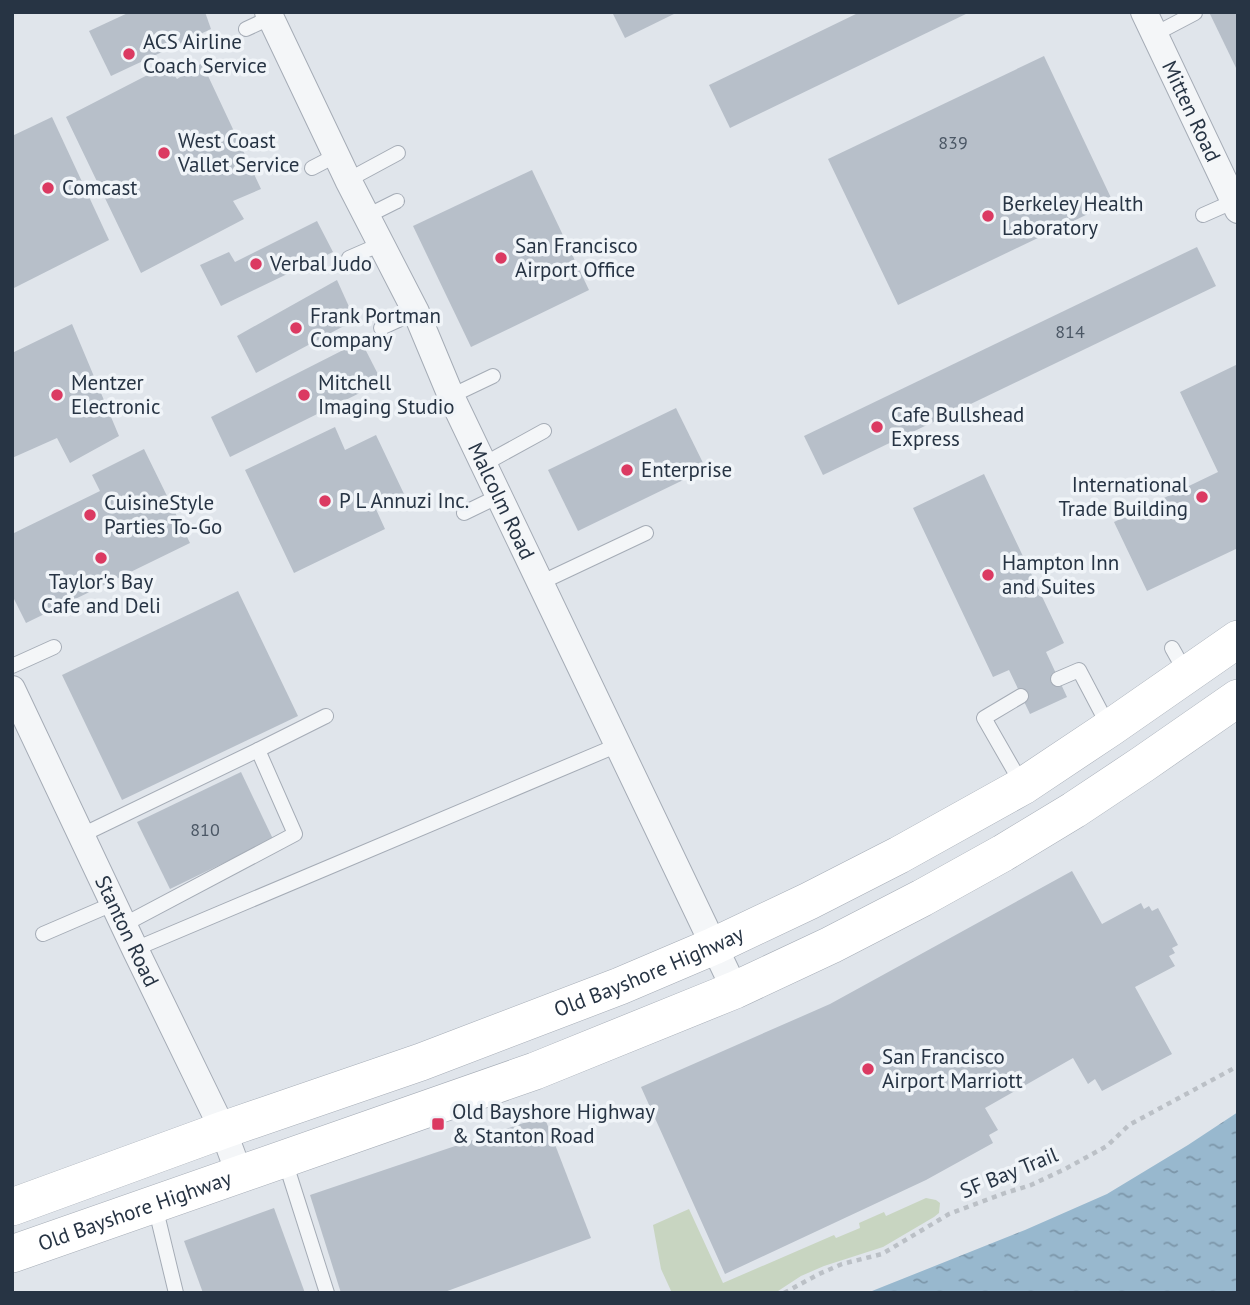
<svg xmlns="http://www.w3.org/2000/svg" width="1250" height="1305" viewBox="0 0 1250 1305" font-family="'PT Sans',sans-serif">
<defs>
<pattern id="water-ripples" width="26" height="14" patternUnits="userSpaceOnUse" patternTransform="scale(1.75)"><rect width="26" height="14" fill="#98b8ce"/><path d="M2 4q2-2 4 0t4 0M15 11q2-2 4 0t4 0" fill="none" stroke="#7c96a9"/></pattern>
</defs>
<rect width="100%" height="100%" fill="#e0e5eb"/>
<path fill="#c8d5c1" d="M926,1198L936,1200L940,1203L939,1213L934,1217L883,1247L824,1266L801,1276L775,1293H672L661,1269L653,1225L689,1209L723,1283L834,1235L836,1238L860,1228L859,1223L884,1212L886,1216Z"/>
<path fill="url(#water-ripples)" d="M1238,1112V1293H867L1025,1230L1107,1194L1188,1145Z"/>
<g fill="#b7bfc9">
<path d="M130,12H205L211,29L111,76L89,31Z"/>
<path d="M612,12H678L625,38Z"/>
<path d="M860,12H970L730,128L709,85Z"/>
<path d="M1209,12H1238V72Z"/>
<path d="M1044,56L1113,202L898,305L828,159Z"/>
<path d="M202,63L261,189L233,201L244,219L141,273L66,117L167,65L177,79Z"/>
<path d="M52,117L109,240L12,289V136Z"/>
<path d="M532,170L589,290L471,347L413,226Z"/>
<path d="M317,221L333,252L221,306L200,265L229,252L235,262Z"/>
<path d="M1197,247L1216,286L823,475L804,436Z"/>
<path d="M337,280L355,320L256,373L237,336Z"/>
<path d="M72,324L119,436L70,463L57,438L12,458V353Z"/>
<path d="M361,341L382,382L230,457L211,417Z"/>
<path d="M1238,364V548L1147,591L1114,522L1218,472L1180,392Z"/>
<path d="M676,408L706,469L578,531L548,470Z"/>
<path d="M335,427L345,450L376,435L404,494L375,507L385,529L294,573L245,470Z"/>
<path d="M144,449L190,543L26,623L12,595V534L100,491L92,475Z"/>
<path d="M984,474L1064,643L1046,652L1067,697L1030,714L1009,670L993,677L913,508Z"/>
<path d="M238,591L298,716L122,800L62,675Z"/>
<path d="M241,772L273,839L170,889L137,822Z"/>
<path d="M1072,871L1102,924L1141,903L1144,909L1149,906L1152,911L1158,908L1178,945L1172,948L1175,953L1169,956L1175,966L1135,987L1172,1054L1102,1091L1095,1079L1088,1084L1073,1058L985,1108L998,1130L989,1135L993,1143L926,1180L725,1274L641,1087L830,1004Z"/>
<path d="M544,1116L591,1238L442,1293H341L310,1195Z"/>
<path d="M274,1208L305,1293H203L184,1241Z"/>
</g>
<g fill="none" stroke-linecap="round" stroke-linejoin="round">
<g stroke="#a5acb6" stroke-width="16">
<g id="service">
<path d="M246,29L274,16"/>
<path d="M1155,34L1195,13"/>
<path d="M312,168L337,155"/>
<path d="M348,180L398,153"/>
<path d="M1203,215L1237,200"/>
<path d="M367,216L397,201"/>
<path d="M349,258L381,244"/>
<path d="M381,328L416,312"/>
<path d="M451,396L493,376"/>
<path d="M484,464L544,431"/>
<path d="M464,513L499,496"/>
<path d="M540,583L646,533"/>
<path d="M1172,648L1186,673"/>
<path d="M12,666L54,647"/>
<path d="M1058,679L1079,670L1109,727"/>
<path d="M1021,696L984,718L1023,786"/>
<path d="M258,750L326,716"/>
<path d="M82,835L258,750L295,834L125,924"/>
<path d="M43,934L115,903"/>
<path d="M135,949L618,745"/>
<path d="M285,1161L327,1293"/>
<path d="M155,1206L176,1293"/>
</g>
</g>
<g stroke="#a5acb6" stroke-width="28">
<g id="minor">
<path id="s1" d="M268,12L348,180L416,312L451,396L735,990"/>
<path id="s2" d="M1144,12L1238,210"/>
<path id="s3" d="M12,689L135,949L223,1130L240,1176"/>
</g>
</g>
<g stroke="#a5acb6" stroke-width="38">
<g id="secondary">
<path id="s4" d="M12,1207L223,1130L421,1062L620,986L714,946L809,901L899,855L1023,786L1110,728L1238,639"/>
<path id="s5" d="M12,1254L535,1071L735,990L831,945L922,898L1003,853L1074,810L1143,764L1238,698"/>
</g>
</g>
<path stroke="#bbc0c6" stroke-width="4.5" stroke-dasharray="5 5" stroke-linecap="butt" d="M784,1293L819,1274L842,1264L882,1254L949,1214L1005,1193L1031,1185L1065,1169L1107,1146L1129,1125L1238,1066"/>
<use href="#service" stroke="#f4f6f8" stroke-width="14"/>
<use href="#minor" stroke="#f4f6f8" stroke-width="26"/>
<use href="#secondary" stroke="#fff" stroke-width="37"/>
</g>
<g fill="#db3a62" stroke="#f0f4f8" stroke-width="2.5">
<circle cx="129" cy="54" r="7"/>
<circle cx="164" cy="153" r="7"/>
<circle cx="48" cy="188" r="7"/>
<circle cx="988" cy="216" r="7"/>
<circle cx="501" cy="258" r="7"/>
<circle cx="256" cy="264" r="7"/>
<circle cx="296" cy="328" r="7"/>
<circle cx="57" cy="395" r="7"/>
<circle cx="304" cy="395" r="7"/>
<circle cx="877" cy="427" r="7"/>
<circle cx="627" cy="470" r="7"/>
<circle cx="1202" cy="497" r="7"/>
<circle cx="325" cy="501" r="7"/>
<circle cx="90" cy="515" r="7"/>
<circle cx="101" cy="558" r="7"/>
<circle cx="988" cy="575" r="7"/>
<circle cx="868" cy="1069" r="7"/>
<rect x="431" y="1117" width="14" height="14" rx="3.5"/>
</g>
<g text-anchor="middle" stroke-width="7" stroke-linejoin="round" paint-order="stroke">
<g font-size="18" fill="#4b5765">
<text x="953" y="149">839</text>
<text x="1070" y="338">814</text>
<text x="205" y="836">810</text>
</g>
<g font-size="21" fill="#273444" stroke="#f0f4f8" text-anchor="start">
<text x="143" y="49">ACS Airline<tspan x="143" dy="24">Coach Service</tspan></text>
<text x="178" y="148">West Coast<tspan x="178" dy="24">Vallet Service</tspan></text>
<text x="62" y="195">Comcast</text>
<text x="1002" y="211">Berkeley Health<tspan x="1002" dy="24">Laboratory</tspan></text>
<text x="515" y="253">San Francisco<tspan x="515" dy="24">Airport Office</tspan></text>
<text x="270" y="271">Verbal Judo</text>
<text x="310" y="323">Frank Portman<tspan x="310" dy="24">Company</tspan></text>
<text x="71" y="390">Mentzer<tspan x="71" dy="24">Electronic</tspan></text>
<text x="318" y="390">Mitchell<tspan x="318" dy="24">Imaging Studio</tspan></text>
<text x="891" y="422">Cafe Bullshead<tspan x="891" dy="24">Express</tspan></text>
<text x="641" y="477">Enterprise</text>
<text x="1188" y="492" text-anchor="end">International<tspan x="1188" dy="24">Trade Building</tspan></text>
<text x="339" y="508">P L Annuzi Inc.</text>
<text x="104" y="510">CuisineStyle<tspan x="104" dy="24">Parties To-Go</tspan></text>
<text x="1002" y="570">Hampton Inn<tspan x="1002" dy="24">and Suites</tspan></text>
<text x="101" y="589" text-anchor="middle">Taylor's Bay<tspan x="101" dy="24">Cafe and Deli</tspan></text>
<text x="882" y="1064">San Francisco<tspan x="882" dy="24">Airport Marriott</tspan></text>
<text x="452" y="1119">Old Bayshore Highway<tspan x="452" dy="24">&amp; Stanton Road</tspan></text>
</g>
<g font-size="21" fill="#273444" stroke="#f0f4f8">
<text dy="7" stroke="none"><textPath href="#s2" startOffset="110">Mitten Road</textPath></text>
<text dy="7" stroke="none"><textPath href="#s1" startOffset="542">Malcolm Road</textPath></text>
<text dy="7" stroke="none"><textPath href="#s3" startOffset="268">Stanton Road</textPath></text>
<text dy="7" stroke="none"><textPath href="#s4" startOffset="679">Old Bayshore Highway</textPath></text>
<text transform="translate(1009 1173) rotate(-22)" y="7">SF Bay Trail</text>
<text dy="7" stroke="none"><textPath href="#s5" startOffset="130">Old Bayshore Highway</textPath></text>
</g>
</g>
<rect width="1250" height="1305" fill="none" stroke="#273444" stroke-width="28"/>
</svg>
